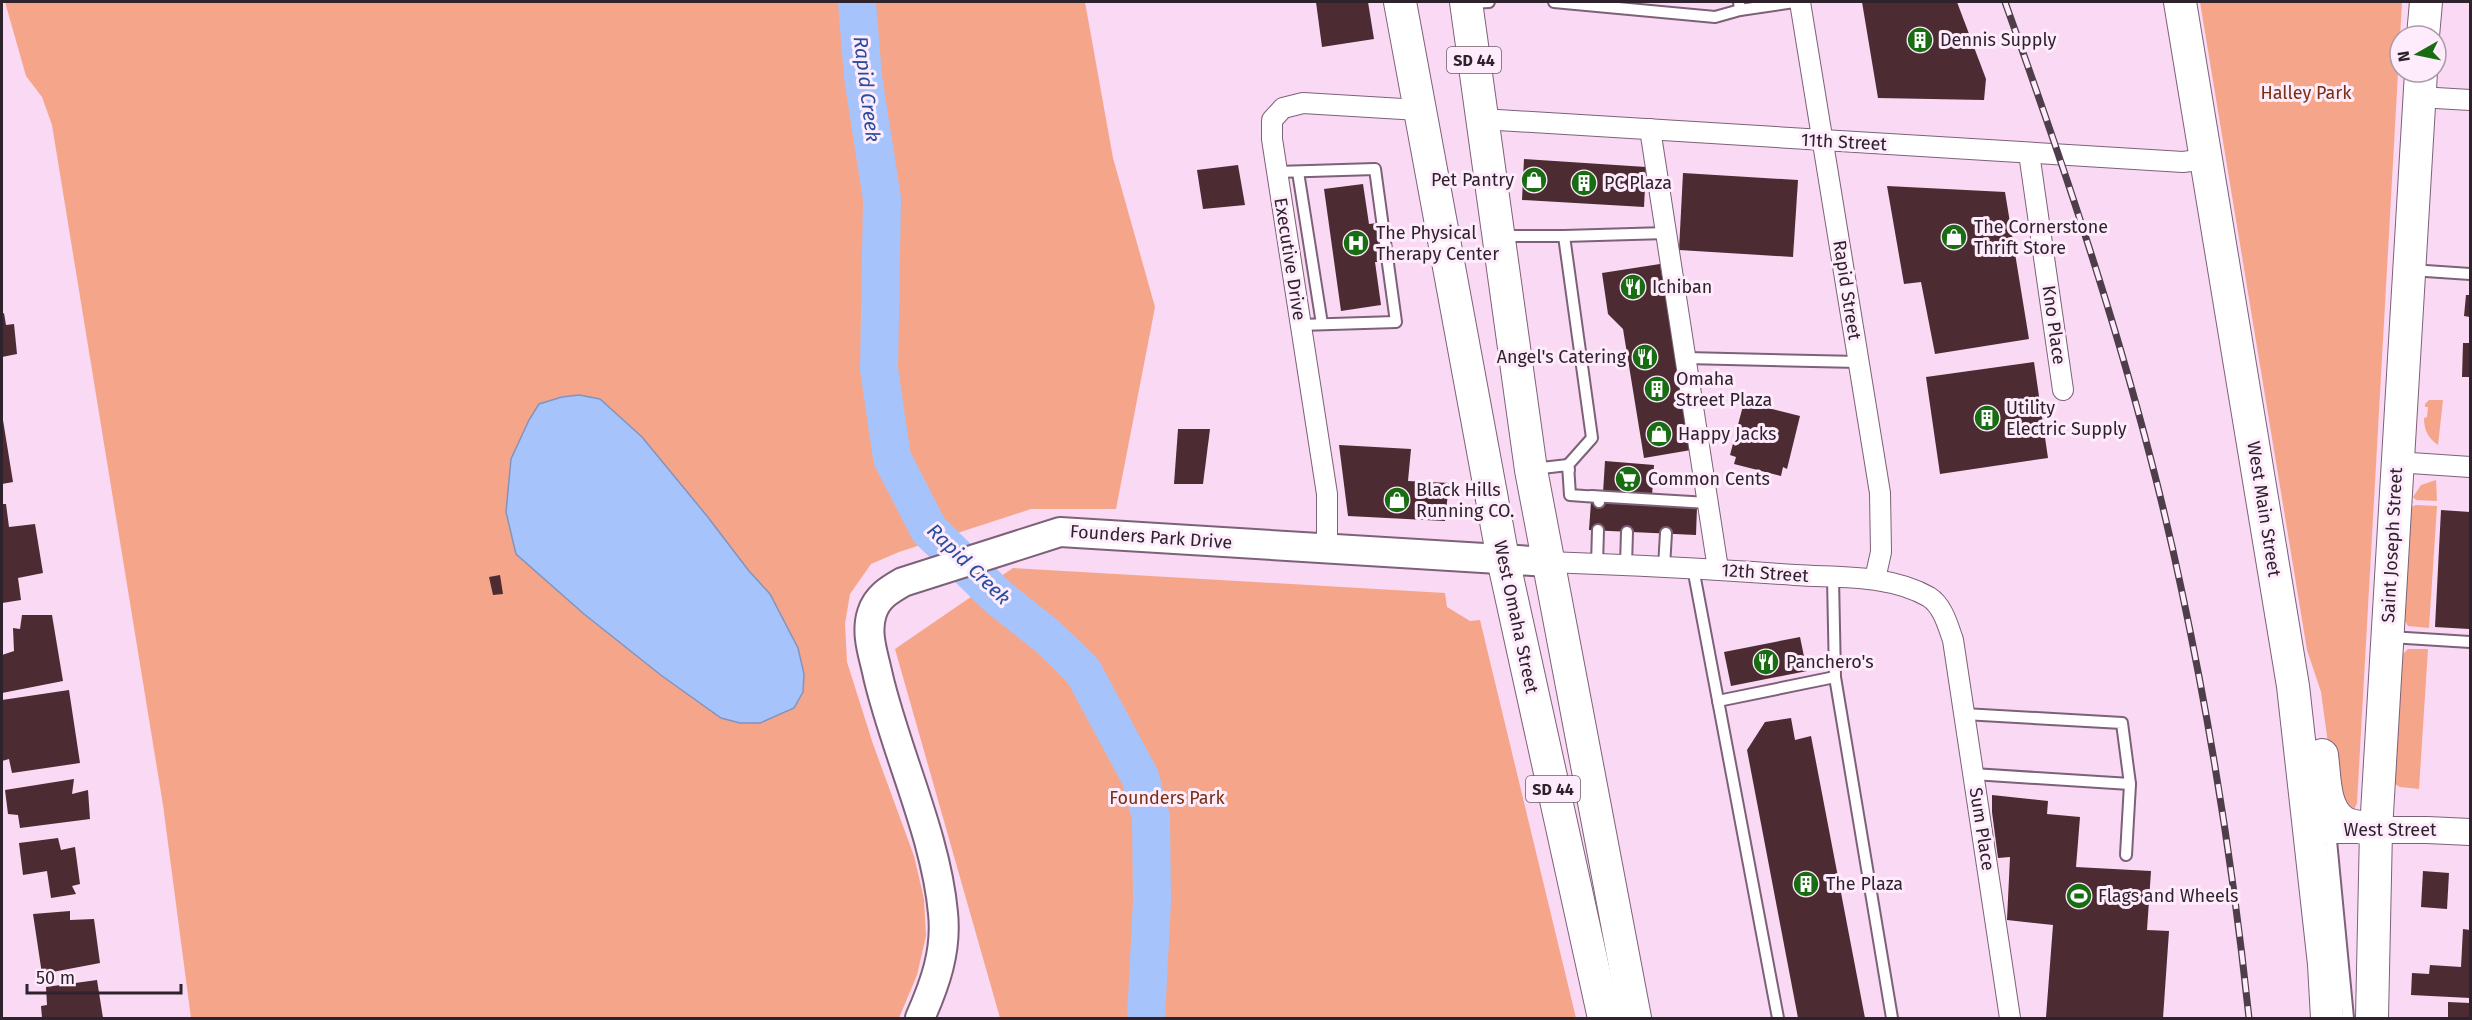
<svg xmlns="http://www.w3.org/2000/svg" width="2472" height="1020" viewBox="0 0 2472 1020" font-family="'Fira Sans',sans-serif">
<rect width="100%" height="100%" fill="#f9d9f3"/>
<g fill="#f5a68a">
<path d="M5,2H1085L1113,158L1155,307L1116,509H1031L899,552L871,564L850,594L845,624L847,662L873,744L914,856L924,899L926,936L917,975L899,1018H191L163,805L52,125L42,97L26,76Z"/>
<path d="M2200,2H2402L2357,803L2354,810L2336,802L2321,692L2307,650Z"/>
<path d="M2429,400H2443L2438,445C2428,438 2424,430 2424,418L2427,417L2428,407H2425V404Z"/>
<path d="M2436,480L2437,501L2416,500L2413,497L2421,485Z"/>
<path d="M2416,505L2437,506L2429,628L2408,626L2405,621L2411,507Z"/>
<path d="M1013,568L1445,593L1447,607L1470,621L1480,620L1576,1018H1000L895,649Z"/>
<path d="M2408,649H2428L2419,789L2400,787L2395,784L2402,655Z"/>
</g>
<path fill="#a6c3fc" stroke="#8293be" stroke-width="1.5" d="M579,395L600,399L642,437L707,516L749,571L770,594L798,648L804,674L803,692L794,708L760,723H740L721,718L662,676L584,614L516,554L506,512L511,459L529,420L539,404L562,397Z"/>
<g fill="none" stroke-linecap="round" stroke-linejoin="round">
<path stroke="#a6c3fc" stroke-width="38" d="M857,2L863,77L882,199L879,369L892,458L929,530L999,598L1047,636L1083,671L1140,777L1151,817L1152,900L1146,1018"/>
</g>
<g fill="#4c2b32">
<path d="M1316,2H1368L1374,39L1322,47Z"/>
<path d="M1862,2H1957L1986,79L1984,100L1878,98Z"/>
<path d="M1524,159L1646,167L1644,207L1522,200Z"/>
<path d="M1238,165L1245,205L1203,209L1197,170Z"/>
<path d="M1683,173L1798,180L1793,257L1679,250Z"/>
<path d="M1363,184L1369,224L1378,223L1383,262H1375L1381,305L1341,311L1324,189Z"/>
<path d="M1887,186L2005,192L2029,339L1935,354L1921,282L1904,284Z"/>
<path d="M1660,264L1691,450L1644,458L1623,329L1608,314L1602,273Z"/>
<path d="M2466,295H2470V317L2464,316Z"/>
<path d="M4,313L6,325L14,324L17,354L2,357V314Z"/>
<path d="M2463,343H2470V377H2462Z"/>
<path d="M2034,362L2048,458L1940,474L1926,377Z"/>
<path d="M1744,402L1800,416L1787,469L1783,467L1781,476L1734,464L1736,457L1730,455Z"/>
<path d="M2,414L13,482L2,484Z"/>
<path d="M1178,429H1210L1203,484H1174Z"/>
<path d="M1339,445L1411,449L1408,481L1449,483L1445,521L1348,516Z"/>
<path d="M1605,461L1654,465L1652,496L1603,493Z"/>
<path d="M1591,502L1697,507L1696,535L1589,530Z"/>
<path d="M2,504H6L9,527L35,524L43,573L18,578L21,600L2,603Z"/>
<path d="M2441,510L2470,512V620L2469,629L2435,627Z"/>
<path d="M500,575L503,594L493,595L489,577Z"/>
<path d="M22,615H52L63,681L2,693V655L14,651L13,628L20,629Z"/>
<path d="M1800,637L1807,671L1731,686L1724,652Z"/>
<path d="M69,690L80,763L12,773L9,759L2,761V700Z"/>
<path d="M1791,718L1795,740L1811,736L1865,1018H1798L1747,750L1765,722Z"/>
<path d="M74,779L72,794L88,790L90,819L20,828L18,815L8,814L5,790Z"/>
<path d="M1992,795L2048,801L2047,814L2080,817L2076,867L2151,871L2147,930L2169,931L2163,1018L2046,1017L2053,925L2007,920L2010,857L1998,858L1992,812Z"/>
<path d="M58,838L61,850L75,847L80,884L72,886L76,894L51,898L47,871L23,875L19,843Z"/>
<path d="M2423,871L2449,873L2447,909L2421,907Z"/>
<path d="M70,911V920L94,919L100,963L42,974L33,914Z"/>
<path d="M2463,929L2470,930V998L2411,995L2412,973L2429,974L2430,965L2461,967Z"/>
<path d="M97,980L103,1018H42L41,1006L47,1005L46,987Z"/>
<path d="M2448,1002L2470,1003V1018H2448Z"/>
</g>
<g fill="none" stroke-linecap="round" stroke-linejoin="round">
<g stroke="#7d6178" stroke-width="14">
<g id="service">
<path d="M1554,2L1715,17L1740,10L1739,2"/>
<path d="M1470,3L1489,2"/>
<path d="M1740,10L1794,2"/>
<path d="M1277,172L1375,169L1396,322L1300,325"/>
<path d="M1298,172L1322,324"/>
<path d="M1502,236H1564L1592,438L1568,465L1570,495L1598,497L1599,502"/>
<path d="M1564,236L1666,233"/>
<path d="M2411,270L2470,274"/>
<path d="M1686,358L1859,362"/>
<path d="M1533,469L1568,465L1569,470"/>
<path d="M1591,496L1708,503"/>
<path d="M1597,564L1598,530"/>
<path d="M1626,565L1627,532"/>
<path d="M1664,567L1666,533"/>
<path d="M1693,568L1778,1018"/>
<path d="M1833,578L1835,677L1892,1018"/>
<path d="M2390,637L2470,642"/>
<path d="M1718,701L1835,677"/>
<path d="M1964,714L2122,723L2130,784L1973,774"/>
<path d="M2330,830L2348,1018"/>
<path d="M2126,855L2130,784"/>
</g>
</g>
<g stroke="#7d6178" stroke-width="22">
<g id="minor">
<path d="M1800,2L1880,493L1881,552L1875,579"/>
<path d="M2419,97L2470,100"/>
<path d="M1482,119L2183,162L2206,159"/>
<path d="M1650,129L1718,569"/>
<path d="M2029,153L2063,390"/>
<path d="M2396,462L2470,467"/>
<path d="M1327,548V494L1272,139V120L1283,108L1303,103L1419,110"/>
<path d="M1548,562C1631,565 1713,569 1795,575C1839,578 1890,574 1929,597C1943,606 1948,626 1953,640L2010,1018"/>
</g>
</g>
<g stroke="#7d6178" stroke-width="28">
<path id="tertiary" d="M2309,830H2427L2470,832"/>
</g>
<g stroke="#7d6178" stroke-width="32">
<path id="secondary" d="M920,1018C935,984 947,951 943,913C936,835 896,753 878,676C874,656 865,634 872,613C877,597 889,590 903,582L1060,532L1548,562"/>
</g>
<g stroke="#7d6178" stroke-width="34">
<g id="primary">
<path d="M1400,2L1503,559L1604,1018"/>
<path d="M1466,2L1531,470L1635,1018"/>
<path d="M2180,2L2293,686L2324,964L2327,1018"/>
<path d="M2423,36L2426,2"/>
<path d="M2322,755C2325,776 2323,809 2343,822C2352,827 2366,828 2376,830"/>
<path d="M2372,1018L2376,830L2421,72"/>
</g>
</g>
<use href="#service" stroke="#fff" stroke-width="10"/>
<use href="#minor" stroke="#fff" stroke-width="20"/>
<use href="#tertiary" stroke="#fff" stroke-width="26"/>
<use href="#secondary" stroke="#fff" stroke-width="28"/>
<use href="#primary" stroke="#fff" stroke-width="32"/>
<g stroke="#4d3e4a" stroke-width="7">
<path id="rail" d="M2005,2C2074,194 2140,391 2182,592C2212,733 2234,875 2249,1018"/>
</g>
<use href="#rail" stroke="#feebfb" stroke-width="4.5" stroke-dasharray="14" stroke-linecap="butt"/>
</g>
<defs>
<g id="building-disc" transform="scale(1.35)"><circle r="9.5" fill="#186c12" stroke="#feebfb"/><path d="M-4-6H4V6H1V3H-1V6H-4ZM-2.5-4.3h1.7v1.8h-1.7ZM.8-4.3h1.7v1.8H.8ZM-2.5-1h1.7V.8h-1.7ZM.8-1h1.7V.8H.8Z" fill="#fff"/></g>
<g id="shop-disc" transform="scale(1.35)"><circle r="9.5" fill="#186c12" stroke="#feebfb"/><path d="M-5-2.5h2.3a2.7 3.5 0 0 1 5.4 0H5L5.5 6h-11ZM-1.5-2.5h3a1.5 2.3 0 0 0-3 0Z" fill="#fff"/></g>
<g id="hospital-disc" transform="scale(1.35)"><circle r="9.5" fill="#186c12" stroke="#feebfb"/><path d="M-5-5h3v3.5h4V-5h3V5h-3V1.5h-4V5h-3Z" fill="#fff"/></g>
<g id="restaurant-disc" transform="scale(1.35)"><circle r="9.5" fill="#186c12" stroke="#feebfb"/><path d="M-5-6h1v4h1v-4h1v4h1v-4h1v5L-1.5 .5V6h-2V.5L-5-1ZM5-6V6H3V1.5H1.5Q1.5-4 5-6Z" fill="#fff"/></g>
<g id="supermarket-disc" transform="scale(1.35)"><circle r="9.5" fill="#186c12" stroke="#feebfb"/><path d="M-6-5.5h2.5l.6 2H6L4.5 2H-2.5L-4.4-4H-6ZM-1.5 3.2a1.3 1.3 0 1 0 .1 0ZM3 3.2a1.3 1.3 0 1 0 .1 0Z" fill="#fff"/></g>
<g id="stadium-disc" transform="scale(1.35)"><circle r="9.5" fill="#186c12" stroke="#feebfb"/><path d="M0-5a6.5 5 0 1 0 0 10a6.5 5 0 1 0 0-10ZM-3.5-1.8h7v3.6h-7Z" fill="#fff"/></g>
</defs>
<g fill-rule="evenodd">
<use href="#building-disc" x="1920" y="40"/>
<use href="#shop-disc" x="1534" y="180"/>
<use href="#building-disc" x="1584" y="183"/>
<use href="#shop-disc" x="1954" y="237"/>
<use href="#hospital-disc" x="1356" y="243"/>
<use href="#restaurant-disc" x="1633" y="287"/>
<use href="#restaurant-disc" x="1645" y="357"/>
<use href="#building-disc" x="1657" y="389"/>
<use href="#building-disc" x="1987" y="418"/>
<use href="#shop-disc" x="1659" y="434"/>
<use href="#supermarket-disc" x="1628" y="479"/>
<use href="#shop-disc" x="1397" y="500"/>
<use href="#restaurant-disc" x="1766" y="662"/>
<use href="#building-disc" x="1806" y="884"/>
<use href="#stadium-disc" x="2079" y="896"/>
</g>
<g text-anchor="middle" stroke-width="6" stroke-linejoin="round" paint-order="stroke">
<g fill="#feebfb" stroke="#6c5e6a" stroke-width="1.5">
<rect x="1447" y="47" width="54" height="26" rx="4.5"/>
<rect x="1526" y="776" width="54" height="26" rx="4.5"/>
</g>
<g font-size="16" font-weight="bold" fill="#2e222c">
<text x="1474" y="66">SD 44</text>
<text x="1553" y="795">SD 44</text>
</g>
<g font-size="18" fill="#2e222c" stroke="#feebfb" text-anchor="start">
<text x="1940" y="46">Dennis Supply</text>
<text x="1514" y="186" text-anchor="end">Pet Pantry</text>
<text x="1604" y="189">PC Plaza</text>
<text x="1974" y="233">The Cornerstone<tspan x="1974" dy="21">Thrift Store</tspan></text>
<text x="1376" y="239">The Physical<tspan x="1376" dy="21">Therapy Center</tspan></text>
<text x="1652" y="293">Ichiban</text>
<text x="1626" y="363" text-anchor="end">Angel's Catering</text>
<text x="1676" y="385">Omaha<tspan x="1676" dy="21">Street Plaza</tspan></text>
<text x="2006" y="414">Utility<tspan x="2006" dy="21">Electric Supply</tspan></text>
<text x="1678" y="440">Happy Jacks</text>
<text x="1648" y="485">Common Cents</text>
<text x="1416" y="496">Black Hills<tspan x="1416" dy="21">Running CO.</tspan></text>
<text x="1786" y="668">Panchero's</text>
<text x="1826" y="890">The Plaza</text>
<text x="2098" y="902">Flags and Wheels</text>
</g>
<g font-size="18" fill="#782f12" stroke="#feebfb">
<text x="2306" y="99">Halley Park</text>
<text x="1167" y="804">Founders Park</text>
</g>
<g font-size="18" fill="#2e222c" stroke="#feebfb">
<text transform="translate(1844 142) rotate(3)" y="6">11th Street</text>
<text transform="translate(1290 259) rotate(81)" y="6">Executive Drive</text>
<text transform="translate(1847 290) rotate(81)" y="6">Rapid Street</text>
<text transform="translate(2054 325) rotate(82)" y="6">Kno Place</text>
<text transform="translate(2264 509) rotate(81)" y="6">West Main Street</text>
<text transform="translate(1151 537) rotate(4)" y="6">Founders Park Drive</text>
<text transform="translate(2392 545) rotate(-87)" y="6">Saint Joseph Street</text>
<text transform="translate(1765 573) rotate(4)" y="6">12th Street</text>
<text transform="translate(1516 617) rotate(78)" y="6">West Omaha Street</text>
<text transform="translate(1982 829) rotate(81)" y="6">Sum Place</text>
<text x="2390" y="836">West Street</text>
</g>
<g font-size="20" font-style="italic" fill="#294d9e" stroke="#feebfb">
<text transform="translate(867 89) rotate(83)" y="7">Rapid Creek</text>
<text transform="translate(969 564) rotate(44)" y="7">Rapid Creek</text>
</g>
</g>
<rect width="2472" height="1020" fill="none" stroke="#2e222c" stroke-width="6"/>
<g transform="translate(2418 54) rotate(261)"><circle r="28" fill="#feebfb" stroke="#ab9ba8" stroke-width="1.5"/>
<path d="M0-4.5L10 22L0 15L-10 22Z" fill="#186c12"/>
<text y="-9" font-size="16" font-weight="bold" text-anchor="middle" fill="#2e222c">N</text>
</g>
<path d="M27 984v9h154v-9" fill="none" stroke="#2e222c" stroke-width="3"/>
<text x="36" y="984" font-size="18" fill="#2e222c" stroke="#feebfb" stroke-width="4.5" paint-order="stroke">50 m</text>
</svg>
